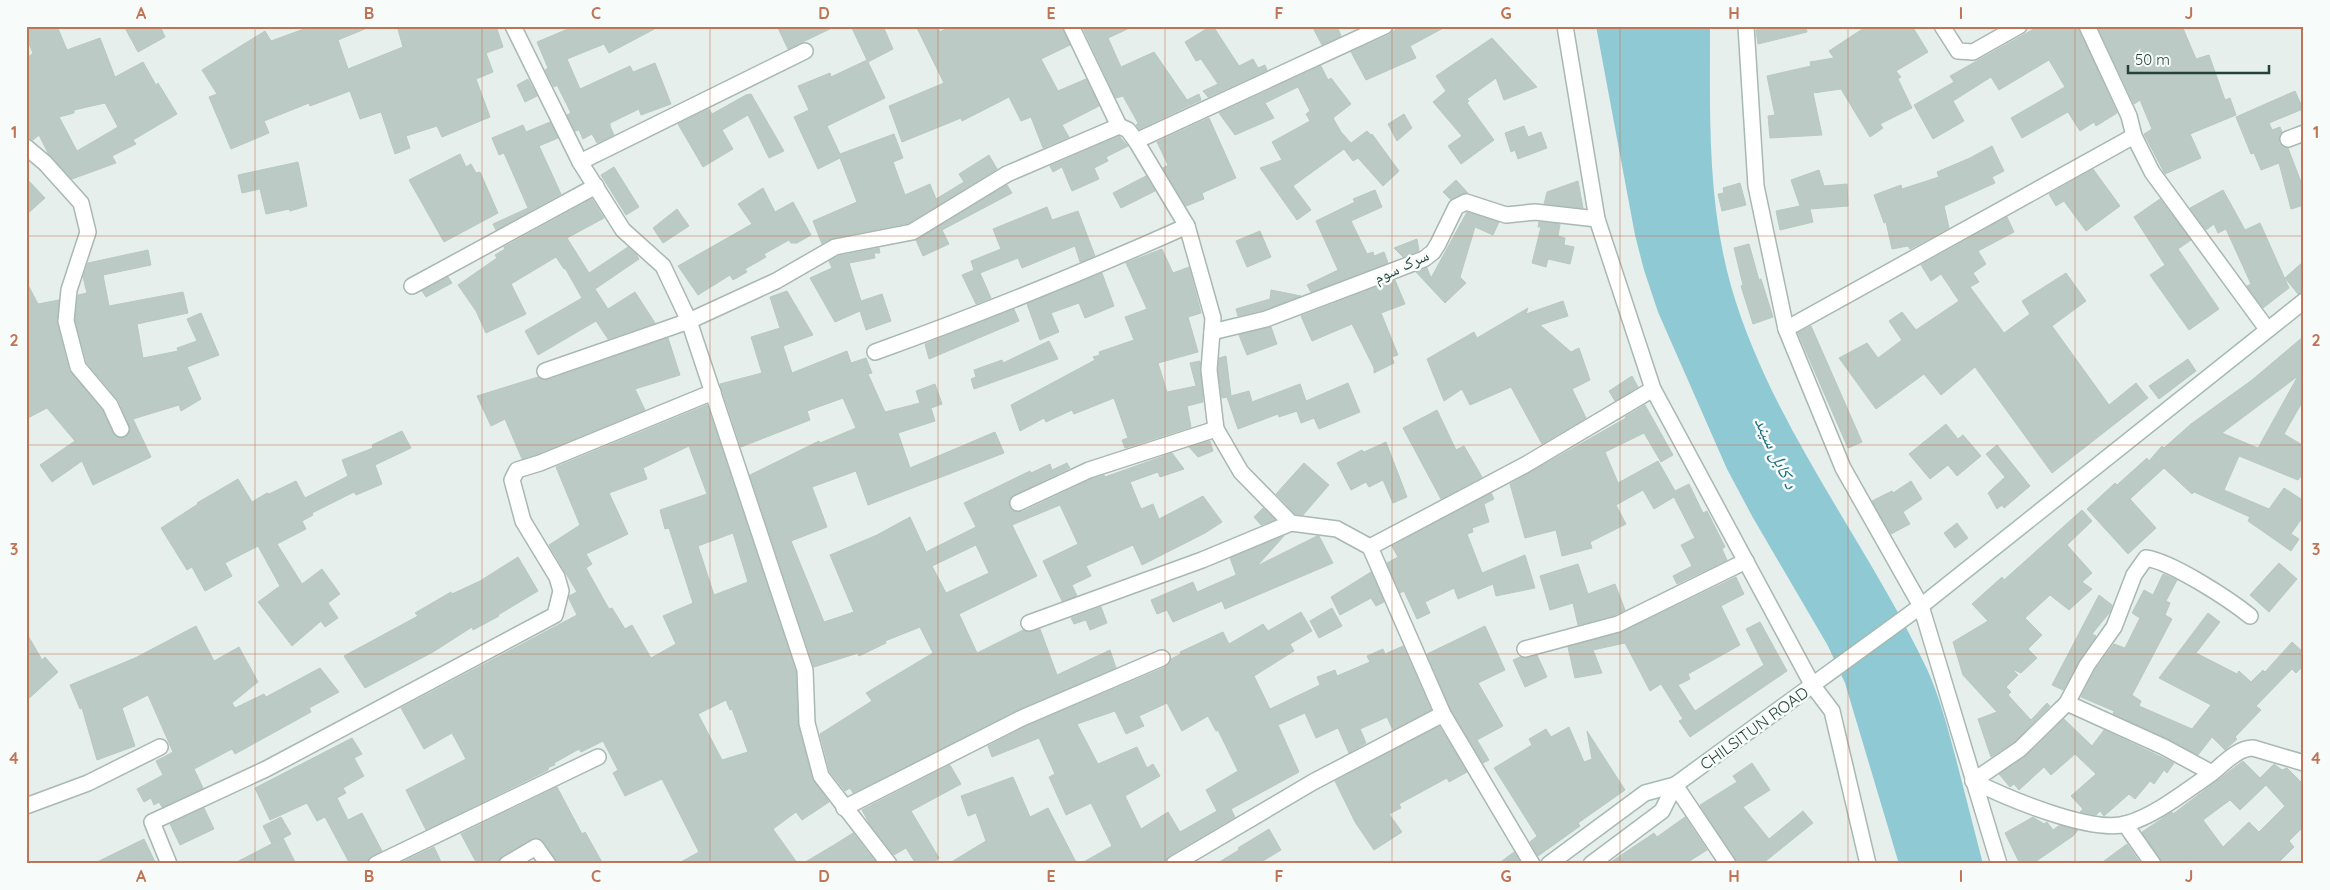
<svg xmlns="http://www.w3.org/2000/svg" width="2330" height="890" viewBox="0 0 2330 890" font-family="Quicksand,'Noto Naskh Arabic',sans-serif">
<rect width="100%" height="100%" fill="#e6efeb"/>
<path fill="#8ec9d4" d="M1596,26H1710C1710,113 1707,201 1731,286C1771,425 1866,540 1927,669C1940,698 1948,729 1956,759C1965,794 1974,829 1983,864H1899L1845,683L1828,646L1752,516L1727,469L1658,312L1644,270L1635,235Z"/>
<g fill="#bbcac4" stroke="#b8c9c2" fill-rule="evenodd">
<path d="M26,26H57L67,50L100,38L115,77L143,62L156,85L158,83L177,114L133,140L136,144L112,156L116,163L72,179L48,153L39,135L33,140L26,138V59L33,53L26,37ZM105,103L118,127L77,151L59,117L74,113V110Z"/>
<path d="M124,26H160L165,37L138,52Z"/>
<path d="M312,26H372L338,40L348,69L403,47L397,26H496L503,47L486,53L493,72L476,79L490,117L442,137L437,126L406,136L410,148L395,154L381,112L360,119L350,91L310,106L309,103L264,121L269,133L231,149L209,97L217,94L202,70L265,31L271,41Z"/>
<path d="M575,26H660L609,53L604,44L567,59L580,89L630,66L633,72L655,63L671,104L641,115L639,109L610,123V126L614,135L597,143L592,134L583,139L579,130L575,131L567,115L571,113L557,85L554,87L545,70L548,68L537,42Z"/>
<path d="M777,26H836L788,49Z"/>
<path d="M851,26H883L893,49L868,62L885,98L827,126L840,154L894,134L903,158L893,162L905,195L930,184L936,199L964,182L959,174L989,155L997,169L909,223L833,238L822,244L813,221L857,202L840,158L818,169L794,117L809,110L798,86L830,73L831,77L867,60Z"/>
<path d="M916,26H937L940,32L951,26H1062L1070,45L1041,59L1058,91L1086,79L1099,106L1062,125L1069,137L1043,148L1031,117L1021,121L1009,97L962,121L961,118L902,142L889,106L944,83Z"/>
<path d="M1082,26H1134L1108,38L1121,67L1154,52L1187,100L1199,94L1201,100L1139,129L1136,125L1138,123L1123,96L1116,98Z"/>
<path d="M1211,26H1213L1239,66L1253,59L1258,68L1265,65L1267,70L1208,97L1203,91L1218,84L1201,59L1196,61L1185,42Z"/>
<path d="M1312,26H1337L1341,36L1322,45Z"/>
<path d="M1399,26H1447L1410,46L1416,58L1366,80L1351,52L1389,35Z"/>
<path d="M1769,26H1806L1807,32L1758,44L1756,30Z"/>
<path d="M1867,26H1912L1928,52L1896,71L1901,77L1898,79L1912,108L1880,124L1883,128L1870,137L1841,89L1813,93L1822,135L1770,138L1768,116L1775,115L1767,76L1811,66L1810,62L1834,58L1829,51Z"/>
<path d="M2039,26H2078L2117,113L2096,126L2094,122L2080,131L2068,112L2022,138L2011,118L2065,87L2049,60L1999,90L1991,77L1953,101L1964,121L1933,139L1914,105L1954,82L1950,76Z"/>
<path d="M2097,26H2182L2196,59L2209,55L2225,100L2230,98L2236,115L2190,134L2201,158L2165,174L2144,134L2152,129L2140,100L2134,104Z"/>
<path d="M1492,38L1537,87L1504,100L1496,78L1467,99L1469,101L1467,103L1494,140L1461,164L1448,146L1462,136L1433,102L1446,91L1436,76Z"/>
<path d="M1321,66L1328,80L1331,78L1351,104L1333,118L1341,132L1351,143L1367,131L1371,135L1372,134L1399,171L1383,186L1358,158L1353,161L1344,149L1293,186L1311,210L1297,220L1260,168L1282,160L1272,142L1310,121L1306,114L1310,111L1298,87L1265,103L1274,118L1235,135L1219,113Z"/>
<path d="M528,79L537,96L525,102L517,85Z"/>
<path d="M2295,91L2303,109L2269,123L2272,130L2280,127L2282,132L2279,137V143L2288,148L2304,190V205L2291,209L2279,163L2261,170L2254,153L2251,154L2236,117Z"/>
<path d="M751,94L784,151L769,158L748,115L722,130L733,149L703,167L678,124L709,109L712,114L746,95Z"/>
<path d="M1404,114L1412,128L1397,141L1388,124Z"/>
<path d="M1209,118L1236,178L1202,193L1204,199L1186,206L1163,168L1168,165L1157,142Z"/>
<path d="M550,122L558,138L539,146L561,194L496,230L493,224L528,208L504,153L499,155L492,138L523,125L526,132Z"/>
<path d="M1524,126L1528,137L1541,132L1547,148L1518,159L1515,150L1511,152L1505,133Z"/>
<path d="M1119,136L1128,146L1106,157L1108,161L1094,168L1099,179L1072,191L1062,167L1053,172L1050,166Z"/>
<path d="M1992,146L2004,171L1992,177L1995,183L1944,206L1949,228L1910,249L1908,246L1892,249L1886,222L1884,223L1874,195L1901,185L1902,189L1939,177L1937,172L1970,158Z"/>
<path d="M460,154L466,167L471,164L476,173L480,172L498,213L444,242L409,180Z"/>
<path d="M298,162L307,206L290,211L289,209L266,214L260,189L242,193L238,175Z"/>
<path d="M614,167L639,207L626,215L601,175Z"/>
<path d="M2093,169L2120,206L2086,231L2064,201L2056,206L2049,194Z"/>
<path d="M1819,170L1824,186L1847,184L1848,206L1810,209L1813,222L1780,230L1776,211L1800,206L1791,180Z"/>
<path d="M1146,176L1155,191L1121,208L1113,193Z"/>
<path d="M26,178L45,198L26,215Z"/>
<path d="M1456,180L1468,193L1462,194L1451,200L1443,192Z"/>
<path d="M1578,181L1583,208L1544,204L1547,192Z"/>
<path d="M1740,183L1746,205L1722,211L1718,194L1724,193L1723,188Z"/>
<path d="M1007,185L1012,193L942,230L949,244L923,256L916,240Z"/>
<path d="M763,188L775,212L793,202L811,235L797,243H791L789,240L764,254L766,257L745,269L747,272L733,280L730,275L698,295L678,266L752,224L738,204Z"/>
<path d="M1375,190L1382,207L1351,221L1367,254L1373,252L1374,256L1384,252L1388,263L1311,292L1307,285L1338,270L1316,221L1355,202L1353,199Z"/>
<path d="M2223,190L2245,230L2260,223L2289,288L2263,308L2247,286L2251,284L2226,229L2218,233L2214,224L2206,230L2190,208Z"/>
<path d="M592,199L604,218L567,238L589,273L628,247L636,254L639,259L595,289L608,309L635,292L655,323L608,339L596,321L538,355L525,331L582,298L565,268L564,269L556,257L511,284L526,314L486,333L476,311L458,285L497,258L495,255L505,249L504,247Z"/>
<path d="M2160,199L2191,240L2178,249L2219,309L2189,330L2150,275L2165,265L2134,217Z"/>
<path d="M1047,207L1052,220L1078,211L1095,256L1080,262L1075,246L1022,268L1018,258L980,273L991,298L976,304L962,275L974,270L971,261L1001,249L993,229Z"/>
<path d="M677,209L689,226L663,243L653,228Z"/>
<path d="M1467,212L1499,222L1493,235L1475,227L1460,277L1466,283L1445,303L1416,272L1427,268L1431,278Z"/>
<path d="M2007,217L2014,232L1978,251L1986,264L1973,273L1979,282L1970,287L2004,333L2030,314L2022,301L2066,273L2086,301L2052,326L2109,405L2136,383L2148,398L2052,473L1975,367L1941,395L1924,374L1876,409L1839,358L1867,343L1878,358L1902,340L1889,321L1902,312L1916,330L1959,301L1941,274L1931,281L1921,265Z"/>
<path d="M1539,222L1560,224L1558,236L1565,238L1564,245L1574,247L1570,264L1548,259L1546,267L1532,263L1541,227H1538Z"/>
<path d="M1260,231L1271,257L1247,267L1236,241Z"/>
<path d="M1417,239L1419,251L1403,257L1394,248Z"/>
<path d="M1749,244L1759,280L1761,279L1773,317L1753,324L1741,286L1743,285L1734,248Z"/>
<path d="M879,248L880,253H874L875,258L849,263L861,301L882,294L891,321L866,330L860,311L835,322L810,278L832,268L829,261L838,256Z"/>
<path d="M1162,249L1173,273L1189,267L1201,313L1188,317L1198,352L1158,363L1167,392L1196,386L1190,363L1200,361L1203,402L1187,406L1191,427L1125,448L1122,440L1128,438L1114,398L1074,414L1072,410L1046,422L1044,418L1020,431L1011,405L1095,360L1093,357L1100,355L1099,352L1134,340L1125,317L1147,309L1126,263Z"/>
<path d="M148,250L151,265L103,275L109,306L183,292L188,313L137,324L143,358L178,351L177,348L197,341L187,319L201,313L219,355L187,367L201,399L181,411L179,405L133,419L151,457L93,485L82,461L52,482L40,465L75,441L47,408L26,419V281L38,304L59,300L57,323L69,370L102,410L113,433L116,437L124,438L130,429L119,401L87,363L75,320L78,295L87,293L83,277L88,263Z"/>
<path d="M2304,261V292L2298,294L2285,278Z"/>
<path d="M1102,273L1114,306L1085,318L1079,303L1051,313L1059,332L1040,340L1027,304Z"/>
<path d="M448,277L452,283L426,297L422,291Z"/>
<path d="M1395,280L1405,304L1381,313L1398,355L1392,357L1394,363L1374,373V368L1352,324L1312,341L1301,316Z"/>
<path d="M1271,290L1301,296L1263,310L1238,316L1236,309L1270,299Z"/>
<path d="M787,291L813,335L783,346L792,373L847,351L851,363L866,358L872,373L868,374L885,412L920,403L916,391L935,384L942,404L931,408L935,421L898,433L910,468L995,432L1004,453L868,505L856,471L812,487L827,527L791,541L824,622L854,612L830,555L877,535L910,517L926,552L976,527L964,503L1030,471L1031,473L1050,464L1052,470L1067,463L1070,468L1014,495L1009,502L1012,510L1022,512L1092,479L1104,475L1105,477L1172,453L1184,469L1160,477L1158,472L1130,482L1141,509L1153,504L1159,519L1203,496L1222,522L1205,533L1142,565L1133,545L1086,566L1091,576L1072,585L1077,596L1062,601L1043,561L1078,544L1060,505L1012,525L1037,576L959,614L977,653L1023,630L1028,632L1040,629L1057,675L1110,650L1116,668L1018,710L853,793L850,788L845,791L830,772L820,734L872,701L866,693L933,653L920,627L885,641L886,643L859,656L858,653L814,667L750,475L819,441L820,443L856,428L843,398L807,411L810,420L741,447L720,384L762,373L751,337L780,328L770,297ZM976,545L989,573L946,593L932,566Z"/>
<path d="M1563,301L1568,316L1540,325L1571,352L1579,348L1590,380L1572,389L1586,418L1542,444L1511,387L1470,405L1462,389L1444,401L1427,359L1474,332L1477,338L1528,308L1526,314Z"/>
<path d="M1014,309L1019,321L929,359L925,344Z"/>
<path d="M1811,326L1862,442L1848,448L1798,333Z"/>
<path d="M1271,327L1277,344L1247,355L1239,335Z"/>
<path d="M2304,336V399L2284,434L2304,446V472L2298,480L2239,456L2224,490L2269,509L2284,488L2304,501V515L2291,534L2299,539L2291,551L2248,521L2250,517L2194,492L2192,494L2164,468L2130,499L2156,528L2128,554L2087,509L2115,483L2117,485L2147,458L2149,461L2162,446L2164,448L2191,424L2252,380ZM2298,376L2258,448L2222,433Z"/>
<path d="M668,338L680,375L635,389L645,410L535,455L522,459L505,419L491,426L477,396L538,377L548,380Z"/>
<path d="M1049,341L1058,359L974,389L971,379L976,377L974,370L1002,360L1003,363Z"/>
<path d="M1226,356L1231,396L1249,391L1252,402L1300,384L1306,401L1348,383L1360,412L1319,429L1314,418L1301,423L1297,411L1279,417L1278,414L1238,429L1227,397L1222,398L1218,370L1219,358Z"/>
<path d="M2188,359L2196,371L2159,399L2149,386Z"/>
<path d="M1632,376L1638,387L1615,401L1609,391Z"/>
<path d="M707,405L796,672L798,724L812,778L829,802L802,820L796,812L773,829L798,864H677L699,852L662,779L625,796L613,773L618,770L603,741L581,752L579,749L554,763L555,765L549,767L548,770L426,830L406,790L466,759L452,733L424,749L401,708L577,615L569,599V596L577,592L549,545L580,525L556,467ZM689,446L707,494L660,510L665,529L669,528L693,603L663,616L676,644L651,658L632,625L625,629L612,608L609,609L586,568L592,564L586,554L628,534L609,493L647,479L643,468ZM733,533L748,582L714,595L698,546ZM726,700L730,710L732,709L748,752L722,760L698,714Z"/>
<path d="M1645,405L1673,455L1661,462L1644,433L1605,452L1618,483L1658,461L1675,491L1689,484L1703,513L1707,511L1725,547L1722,549L1727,560L1677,584L1673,576L1692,566L1681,545L1695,538L1674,497L1654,509L1643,490L1616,505L1626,524L1590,542L1592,548L1562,556L1556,530L1525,538L1510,484L1626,418L1625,417Z"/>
<path d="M1437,410L1456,450L1464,446L1482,477L1441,499L1403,428Z"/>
<path d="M1946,424L1958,439L1963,435L1981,456L1957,476L1948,465L1930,479L1909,454Z"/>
<path d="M402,431L411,448L375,465L382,484L356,495L354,492L312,513L313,515L302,521L306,529L277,544L302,584L322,569L340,594L328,603L338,618L325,627L321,621L292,646L258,602L280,586L258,546L225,563L232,576L205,591L192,567L187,570L161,528L198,504L197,503L238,479L252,502L267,493L269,494L296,481L305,498L348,476L342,460L373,448L372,445Z"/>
<path d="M1210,441L1213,451L1198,457L1189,447Z"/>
<path d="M1386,442L1407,497L1393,503L1383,480L1369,487L1366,482L1351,490L1337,463L1362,450L1364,452Z"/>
<path d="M1997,445L2030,486L2004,508L2002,505L1997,509L1988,493L2005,477L1986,454Z"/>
<path d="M1304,463L1329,485L1303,515L1295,514L1276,494Z"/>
<path d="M1911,481L1922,499L1903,512L1910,524L1891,534L1872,501L1892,491L1893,493Z"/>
<path d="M1491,493L1494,499L1484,504L1489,522L1472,528L1473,532L1467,534L1482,573L1525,555L1535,588L1496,596L1493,584L1458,599L1454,588L1425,602L1430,613L1417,619L1404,591L1400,593L1387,563L1398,557L1392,546Z"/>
<path d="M1263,508L1275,520L1261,525L1254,517Z"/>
<path d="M2082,510L2092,521L2067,545L2092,573L2082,582L2092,589L2069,610L2050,595L2025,618L2042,635L2028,649L2037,658L2021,673L2012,669L2018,675L2006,687L2011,692L2008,695L2031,720L2047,703L2050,706L2014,742L1991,757L1978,719L1997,712L1963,675L1953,642L1988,621L1972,604L2002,577L2004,580Z"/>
<path d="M1957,523L1968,538L1955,548L1944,533Z"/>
<path d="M1284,536L1257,566L1317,536H1319L1333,563L1225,609L1222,601L1173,622L1167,610L1157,614L1151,600L1193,582L1197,592L1236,575L1237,577L1230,558Z"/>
<path d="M518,557L538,591L498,615L499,616L473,630L472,627L433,652L365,688L344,656L418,616L415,613L451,592L452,594L480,581Z"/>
<path d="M2279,563L2297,579L2269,612L2250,595Z"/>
<path d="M1578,564L1588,594L1615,584L1625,610L1615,615L1578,625L1573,603L1550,610L1540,576Z"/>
<path d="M1371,572L1384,602L1376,606L1371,598L1340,615L1331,597Z"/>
<path d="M2163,574L2177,580L2166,601L2170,603L2165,615L2172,619L2132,695L2141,701L2139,706L2192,729L2211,705L2159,678L2208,613L2220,622L2196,653L2237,674L2239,671L2251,682L2263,670L2265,672L2292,642L2304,653V665L2296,673L2292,669L2256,706L2261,710L2235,737L2237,739L2225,750L2212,737L2198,755L2113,714L2114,711L2081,697L2095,670L2114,644L2125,648L2140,618L2132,613L2144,590L2153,595Z"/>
<path d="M1736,577L1744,594L1721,606L1740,645L1688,674L1690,679L1678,685L1695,711L1764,665L1746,629L1760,622L1787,671L1690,737L1679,721L1683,719L1661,684L1650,691L1625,643L1593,650L1602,673L1575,678L1568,647L1622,632Z"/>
<path d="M2099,595L2112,605L2110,612L2092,634L2096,636L2079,661L2063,690L2052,685Z"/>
<path d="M1101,607L1107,623L1090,630L1086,620L1074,624L1071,618Z"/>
<path d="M1332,608L1342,626L1319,638L1310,621Z"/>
<path d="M1301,612L1312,631L1290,644L1294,651L1254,676L1270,709L1320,685L1317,677L1335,670L1337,676L1370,662L1367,656L1383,649L1385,654L1403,646L1431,710L1393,730L1387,717L1360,729L1366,743L1349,753L1338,728L1316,738L1305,713L1278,725L1299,772L1231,809L1235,817L1169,856L1165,864H1080L1112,846L1091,803L1066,815L1049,777L1055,774L1039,738L992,757L988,746L1026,726L1166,667L1171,659L1181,654L1180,652L1223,632L1229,644L1263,624L1268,631ZM1167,703L1182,731L1208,716L1216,731L1218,730L1238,771L1206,790L1217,811L1180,832L1168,812L1141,829L1125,796L1160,776L1153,764L1147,768L1137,747L1098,764L1077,724L1115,711L1126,734L1144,726L1139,716Z"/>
<path d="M196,626L214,661L239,647L258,682L232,703L235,708L264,694L266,697L320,668L339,692L309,708L311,712L235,754L232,749L194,769L203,788L162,807L159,802L154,805L151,798L144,802L137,789L163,775L156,761L173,752L148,695L122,708L135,746L97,760L82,708L80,709L70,685L135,658Z"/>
<path d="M1485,626L1505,670L1478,683L1503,726L1477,740L1489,760L1483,763L1451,710L1427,654Z"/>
<path d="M26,632L42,660L45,657L58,672L26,701Z"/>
<path d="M1537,655L1547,677L1525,687L1513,660L1520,657L1527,658Z"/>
<path d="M2064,719L2092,746L2104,730L2174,763L2167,773L2164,770L2154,784L2150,781L2135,799L2129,794L2104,816L2100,811L2096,815L2080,812L2083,809L2071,796L2096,774L2075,754L2051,775L2044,767L2019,790L2014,784L2010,787L1999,774L2026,756Z"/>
<path d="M1439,726L1467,772L1449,782L1447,778L1399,804L1401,808L1389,814L1402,832L1374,850L1355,822L1335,781Z"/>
<path d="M1569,727L1584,762L1592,759L1587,731L1625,790L1578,823L1580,826L1538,856L1530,842L1537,836L1494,768L1532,745L1529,739L1546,729L1551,737Z"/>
<path d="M352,738L362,754L354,758L364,776L343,788L346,793L337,798L348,820L362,813L382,851L372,856L367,864H350L325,817L317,821L307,803L270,820L255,788Z"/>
<path d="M2243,761L2260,778L2274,764L2282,770L2287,768L2304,785V826L2289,841L2294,847L2277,864H2162L2142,832L2172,812L2173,814ZM2266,785L2285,806L2259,832L2249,822L2223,847L2203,820L2230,800L2240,810Z"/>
<path d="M1752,763L1770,790L1743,807L1769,839L1803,811L1813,823L1762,864H1737L1700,805L1737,782L1733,776Z"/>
<path d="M950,765L961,784L911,811L939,858L931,864H916L906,848L894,855L869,823L862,810Z"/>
<path d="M1013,777L1030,817L1048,808L1077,864H948L986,841L976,813L968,816L961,796Z"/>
<path d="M557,787L582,834L585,832L603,864H557L544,842L536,838L502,856L498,864H477L461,834Z"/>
<path d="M204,808L214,829L180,845L170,824Z"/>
<path d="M281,817L291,834L272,844L263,826Z"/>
<path d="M1685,817L1707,850L1685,864H1608L1654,833L1657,837Z"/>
<path d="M2033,817L2044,824L2047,822L2053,830L2060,825L2078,830L2073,836L2032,864H2020L2005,833Z"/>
<path d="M1269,829L1281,850L1258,864H1216L1239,850L1238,848Z"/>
<path d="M853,833L877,864H802L834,845Z"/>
<path d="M283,838L296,864H233Z"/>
<path d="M144,839L156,864H93Z"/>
<path d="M2127,844L2141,864H2100L2123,847Z"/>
<path d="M434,847L442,864H398Z"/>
<path d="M1514,852L1521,864H1498Z"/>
</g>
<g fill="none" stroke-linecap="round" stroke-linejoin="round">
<g stroke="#a8b8b2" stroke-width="18">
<g id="minor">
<path d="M513,26L580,162L623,230L663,266L689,321L805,670L807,723L821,776L889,864"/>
<path d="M1071,26L1119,126L1128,130L1136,141L1187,226L1213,318L1209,370L1216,429L1241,472L1291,523L1337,529L1370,547L1443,714L1532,864"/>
<path d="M1746,26L1756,186L1786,329L1843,468L1921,606L1999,864"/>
<path d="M1942,26L1958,51L1973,52L2019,26"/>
<path d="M2087,26L2129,116L2134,136L2152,172L2267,329"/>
<path d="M2288,139L2304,133"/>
<path d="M1136,141L1385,26"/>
<path d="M26,147L45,163L81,203L88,232L69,290L66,321L78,367L110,405L121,429"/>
<path d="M580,162L805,51"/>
<path d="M412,286L596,186"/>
<path d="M1786,329L2134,136"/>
<path d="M1212,332L1266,319L1424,259L1433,252L1438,244L1456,207L1466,202L1506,215L1535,212L1597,219"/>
<path d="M875,352C981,314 1084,272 1187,226"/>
<path d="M545,371L689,321L776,281L835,247L912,232L1007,174L1119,126"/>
<path d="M1018,503L1089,470L1216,429"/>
<path d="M1370,547L1525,465L1653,389"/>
<path d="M1029,623L1202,560L1291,523"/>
<path d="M1525,649L1618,624L1746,561"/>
<path d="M1813,686L1832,711L1868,864"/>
<path d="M2067,703L2164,747L2212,773"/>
<path d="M1973,781L2020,749L2067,703L2087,665L2114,627L2134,575L2146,558C2172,562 2229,599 2250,616"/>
<path d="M1973,781C2005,797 2091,834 2126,824C2156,815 2183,793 2208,776C2222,766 2236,748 2253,748L2304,763"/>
<path d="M1675,785L1728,864"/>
<path d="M26,806L88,783L160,747"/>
<path d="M844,808L1022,718L1162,658"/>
<path d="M2125,824L2153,864"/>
<path d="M169,864L152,822L266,769L555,615L561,591L557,577L523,521L512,480L517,470L540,463L713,392"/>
<path d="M376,864L598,757"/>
<path d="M507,864L536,847L548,864"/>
<path d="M1174,864L1313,782L1443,714"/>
</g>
</g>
<g stroke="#a8b8b2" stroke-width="18">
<path id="tertiary" d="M1565,26L1597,219L1653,389L1813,686"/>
</g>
<g stroke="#a4bbb3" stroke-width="18">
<g id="secondary">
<path d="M1549,864L1645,793L1675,785L1921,606L2304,301"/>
<path d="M1591,864L1662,811L1675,785"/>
</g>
</g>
<use href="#minor" stroke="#fff" stroke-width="15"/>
<use href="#tertiary" stroke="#fff" stroke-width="15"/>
<use href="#secondary" stroke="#fff" stroke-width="15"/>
</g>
<path fill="none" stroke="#c07456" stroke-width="1" stroke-opacity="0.55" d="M255,26V864M482,26V864M710,26V864M938,26V864M1165,26V864M1392,26V864M1620,26V864M1848,26V864M2075,26V864M26,236H2304M26,445H2304M26,654H2304"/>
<g text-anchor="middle" stroke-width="5" stroke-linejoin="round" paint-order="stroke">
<g font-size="16" fill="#24423a" stroke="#f7fbf9">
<text transform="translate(1401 266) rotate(-25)" y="6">سرک سوم</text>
<text transform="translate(1754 728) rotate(-36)" y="6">CHILSITUN ROAD</text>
</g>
<g font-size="18" font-style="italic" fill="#1c6f80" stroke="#f7fbf9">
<text transform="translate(1776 453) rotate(65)" y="6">د کابل سيند</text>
</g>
</g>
<rect width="2330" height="890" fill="none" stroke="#f7fbf9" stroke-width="55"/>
<path d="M2128 65v8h141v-8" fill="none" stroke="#24423a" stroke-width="2.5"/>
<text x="2135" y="65" font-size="15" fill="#24423a" stroke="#f7fbf9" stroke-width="4" paint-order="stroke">50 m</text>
<rect x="28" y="28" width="2274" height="834" fill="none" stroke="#c07456" stroke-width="2"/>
<g font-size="16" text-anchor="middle" font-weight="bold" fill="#c07456">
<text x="141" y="19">A</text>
<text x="369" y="19">B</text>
<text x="596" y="19">C</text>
<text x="824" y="19">D</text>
<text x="1051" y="19">E</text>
<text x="1279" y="19">F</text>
<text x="1506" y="19">G</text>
<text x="1734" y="19">H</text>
<text x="1961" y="19">I</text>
<text x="2189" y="19">J</text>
<text x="14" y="138">1</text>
<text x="2316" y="138">1</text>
<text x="14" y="346">2</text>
<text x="2316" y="346">2</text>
<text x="14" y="555">3</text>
<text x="2316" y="555">3</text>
<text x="14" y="764">4</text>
<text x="2316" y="764">4</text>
<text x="141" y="882">A</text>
<text x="369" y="882">B</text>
<text x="596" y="882">C</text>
<text x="824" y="882">D</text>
<text x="1051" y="882">E</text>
<text x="1279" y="882">F</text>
<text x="1506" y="882">G</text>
<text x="1734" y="882">H</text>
<text x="1961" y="882">I</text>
<text x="2189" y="882">J</text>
</g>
</svg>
